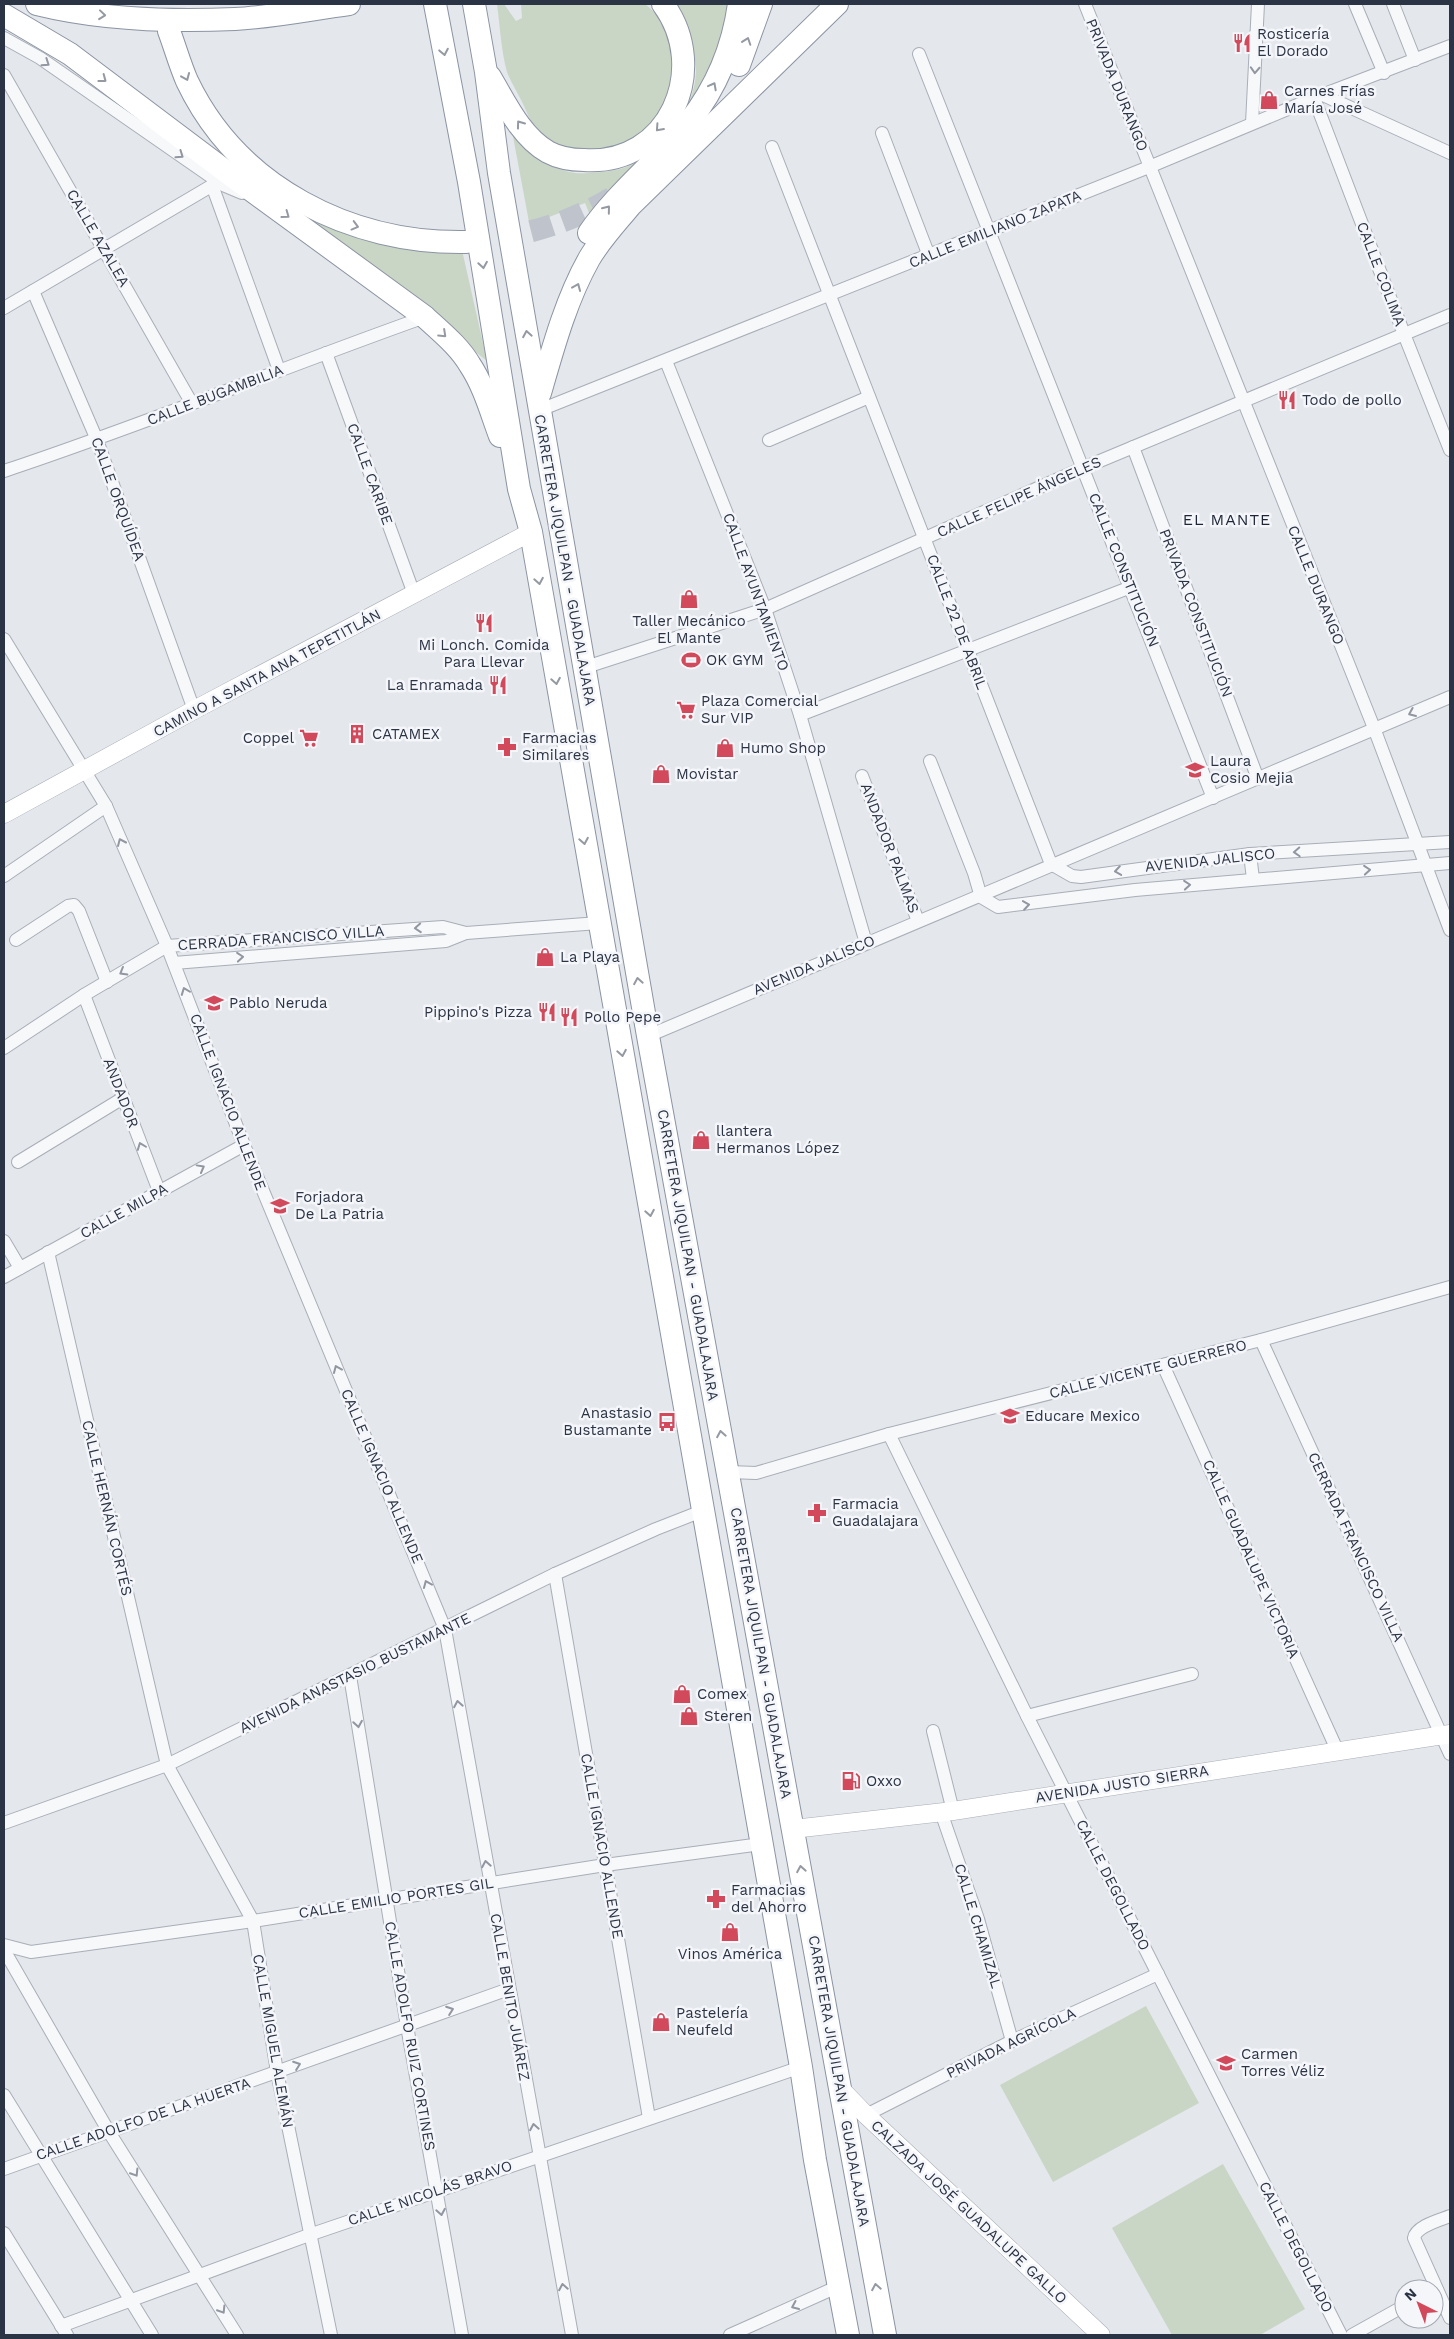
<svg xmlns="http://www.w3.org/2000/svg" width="1454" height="2339" viewBox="0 0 1454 2339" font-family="'Work Sans',sans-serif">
<rect width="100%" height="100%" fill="#e4e7ec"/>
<g fill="#c9d6c5">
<path d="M497,4H504L516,21L522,18L521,4H645C657,13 665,27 670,41C698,121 592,190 534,126C530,121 527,112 524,106C519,95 511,83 507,72C501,50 500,26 497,4Z"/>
<path d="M673,4H731L705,95L592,220L585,203L539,221L529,222L512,131C530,148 545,167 570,172C576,174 583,173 589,173C601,172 620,171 630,165C665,148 694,111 696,72C696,47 683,25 673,4Z"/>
<path d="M297,210L333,228L412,250H462L487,361Z"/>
<path d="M1146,2006L1199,2103L1053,2182L1000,2085Z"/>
<path d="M1223,2164L1305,2309L1260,2335H1172L1112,2228Z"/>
</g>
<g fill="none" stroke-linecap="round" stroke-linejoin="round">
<path stroke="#bfc3cb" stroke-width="22" stroke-dasharray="22 11" stroke-linecap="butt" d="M466,242C521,237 571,224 618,194"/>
<g stroke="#a9aeb7" stroke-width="14">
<g id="street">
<path d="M1085,4L1374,728L1450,930"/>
<path d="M1355,4L1384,73"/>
<path d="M1393,4L1415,60"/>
<path d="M4,38L40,58L223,185L242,193"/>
<path d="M919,54L1213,798"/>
<path d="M4,75L191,402"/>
<path d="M1323,95L1450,153"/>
<path d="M1314,98L1404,334L1450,450"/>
<path d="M1252,123L1258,4"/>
<path d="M882,133L929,256"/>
<path d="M772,147L1051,864"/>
<path d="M212,185L279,370"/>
<path d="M33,291L97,440L194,710"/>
<path d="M4,308L218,182"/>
<path d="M326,353L414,594"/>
<path d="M666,361L765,609L800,715L866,943"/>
<path d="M540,410L1149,167L1314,98L1450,46"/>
<path d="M769,440L869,397"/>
<path d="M1133,447L1258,779"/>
<path d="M4,471C146,424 284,367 425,317"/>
<path d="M4,639L106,806L167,946L244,1145L445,1629L572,2335"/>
<path d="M583,668L765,609L1083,468L1450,315"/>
<path d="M800,715L1131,587"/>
<path d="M930,761L974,873L981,897L998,907L1135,890L1450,863"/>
<path d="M862,776L918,921"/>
<path d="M1250,854L1253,879"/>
<path d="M1051,864L1072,876L1081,877L1250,854L1450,842"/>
<path d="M4,876L106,806"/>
<path d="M16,940L68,906L74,905L79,911L107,982"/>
<path d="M174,963L446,941L466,933L599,923"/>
<path d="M84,995L159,1191"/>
<path d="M648,1036L1450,697"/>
<path d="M4,1048L84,995L167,946L443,927L466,933"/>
<path d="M18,1162L123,1098"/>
<path d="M4,1241L20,1268"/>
<path d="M48,1252L167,1765L253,1921L277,2072L331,2335"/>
<path d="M4,1277L244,1145"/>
<path d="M1261,1340L1450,1754"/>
<path d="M1163,1365L1338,1752"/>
<path d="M889,1434L1027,1716L1341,2335"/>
<path d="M729,1472L756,1473L889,1434L1261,1340L1450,1287"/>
<path d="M555,1574L649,2118"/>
<path d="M350,1676L407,2026L462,2335"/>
<path d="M1027,1716L1192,1674"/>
<path d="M933,1731L953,1811"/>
<path d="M941,1812L978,1919L1012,2041"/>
<path d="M4,1823L167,1765L555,1574L656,1529L702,1511"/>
<path d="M4,1945L31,1952L253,1921L605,1865L761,1844"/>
<path d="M4,1950L109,2132L237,2335"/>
<path d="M4,2095L152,2335"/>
<path d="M866,2115L1012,2041L1158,1974"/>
<path d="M4,2169L509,1989"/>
<path d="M1450,2216C1440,2220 1416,2226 1414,2238L1450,2318"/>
<path d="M4,2233L67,2335"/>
<path d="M61,2326L309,2235L801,2067"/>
<path d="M730,2335L839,2286"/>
<path d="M1352,2335L1404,2306"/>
</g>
</g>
<g stroke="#a9aeb7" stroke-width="19">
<g id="secondary">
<path d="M4,814L194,710L531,532"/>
<path d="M793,1829L953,1811L1450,1734"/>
<path d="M839,2087L866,2115L1101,2335"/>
</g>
</g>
<g stroke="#8b94a3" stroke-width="24">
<g id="highway">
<path d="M37,4C102,20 169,22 235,19C273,17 312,9 349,4"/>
<path d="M435,4L469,182L519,489L531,532L801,2067L815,2160L848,2335"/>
<path d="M474,4L486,72L499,173L648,1036L885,2335"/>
<path d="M4,15L70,54L232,176L425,317C441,332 459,346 470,365C484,386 491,412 500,436"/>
<path d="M169,31C175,47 180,65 187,81C238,188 351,244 466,242"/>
<path d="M739,65L761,4"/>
<path d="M490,77C505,102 521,137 548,152C559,158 572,160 584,160C669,166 711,69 663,4"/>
<path d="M589,233C617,192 658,161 689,122C716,88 733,47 739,4"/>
<path d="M540,393C553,348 566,300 589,259C600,240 616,223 630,206L837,4"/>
</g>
</g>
<use href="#street" stroke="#f7f8fa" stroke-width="12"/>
<use href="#secondary" stroke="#fff" stroke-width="18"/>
<use href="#highway" stroke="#fff" stroke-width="22"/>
</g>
<defs><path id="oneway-chevron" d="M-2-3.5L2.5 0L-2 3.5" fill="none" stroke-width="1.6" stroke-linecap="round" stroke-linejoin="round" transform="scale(1.25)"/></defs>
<g stroke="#959aa2">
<use href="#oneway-chevron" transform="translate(102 15) rotate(6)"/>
<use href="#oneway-chevron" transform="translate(747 41) rotate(-71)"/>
<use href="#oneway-chevron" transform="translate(444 52) rotate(79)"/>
<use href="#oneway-chevron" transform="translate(186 77) rotate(67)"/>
<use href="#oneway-chevron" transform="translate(103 79) rotate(37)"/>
<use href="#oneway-chevron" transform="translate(713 86) rotate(-62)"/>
<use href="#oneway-chevron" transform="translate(520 124) rotate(-126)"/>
<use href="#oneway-chevron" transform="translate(659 128) rotate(132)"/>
<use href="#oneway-chevron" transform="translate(607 209) rotate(-51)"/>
<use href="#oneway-chevron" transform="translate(286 215) rotate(36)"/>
<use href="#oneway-chevron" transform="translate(355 226) rotate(15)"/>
<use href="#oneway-chevron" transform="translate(483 265) rotate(81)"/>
<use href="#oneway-chevron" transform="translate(577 287) rotate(-67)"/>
<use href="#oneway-chevron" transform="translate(443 334) rotate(43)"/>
<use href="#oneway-chevron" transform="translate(527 334) rotate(-100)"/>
<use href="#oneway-chevron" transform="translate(539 581) rotate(80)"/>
<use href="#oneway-chevron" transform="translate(556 681) rotate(80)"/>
<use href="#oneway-chevron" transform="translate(584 841) rotate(80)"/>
<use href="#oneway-chevron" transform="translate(638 981) rotate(-100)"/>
<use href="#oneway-chevron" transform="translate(622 1053) rotate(80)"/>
<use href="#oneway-chevron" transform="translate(650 1213) rotate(80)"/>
<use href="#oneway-chevron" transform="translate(721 1434) rotate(-100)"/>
<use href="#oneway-chevron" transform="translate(801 1869) rotate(-100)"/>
<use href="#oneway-chevron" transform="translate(876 2287) rotate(-100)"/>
</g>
<g stroke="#9196a0">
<use href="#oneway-chevron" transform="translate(46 63) rotate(34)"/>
<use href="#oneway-chevron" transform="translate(1255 70) rotate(93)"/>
<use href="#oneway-chevron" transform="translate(180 155) rotate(35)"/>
<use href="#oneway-chevron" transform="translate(1412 713) rotate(157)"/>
<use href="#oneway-chevron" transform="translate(121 842) rotate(-114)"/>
<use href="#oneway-chevron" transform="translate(1297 852) rotate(177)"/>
<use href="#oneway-chevron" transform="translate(1367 870) rotate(-5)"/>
<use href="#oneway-chevron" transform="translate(1118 871) rotate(171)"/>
<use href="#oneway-chevron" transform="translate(1187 885) rotate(-5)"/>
<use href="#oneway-chevron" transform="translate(1026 905) rotate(-8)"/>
<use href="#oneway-chevron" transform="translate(418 928) rotate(176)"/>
<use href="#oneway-chevron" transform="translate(240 957) rotate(-5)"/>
<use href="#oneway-chevron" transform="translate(123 972) rotate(150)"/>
<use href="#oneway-chevron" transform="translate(185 991) rotate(-111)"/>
<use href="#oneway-chevron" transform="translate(141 1146) rotate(-111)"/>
<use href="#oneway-chevron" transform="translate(201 1168) rotate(-29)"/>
<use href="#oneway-chevron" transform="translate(337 1369) rotate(-113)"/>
<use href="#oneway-chevron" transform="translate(427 1584) rotate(-113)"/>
<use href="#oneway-chevron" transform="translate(458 1704) rotate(-100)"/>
<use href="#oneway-chevron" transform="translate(358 1724) rotate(81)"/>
<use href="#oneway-chevron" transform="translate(486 1864) rotate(-100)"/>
<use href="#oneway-chevron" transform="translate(450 2010) rotate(-20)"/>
<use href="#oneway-chevron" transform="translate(297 2065) rotate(-20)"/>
<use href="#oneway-chevron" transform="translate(534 2127) rotate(-100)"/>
<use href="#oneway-chevron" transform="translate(135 2173) rotate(58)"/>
<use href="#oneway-chevron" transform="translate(441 2212) rotate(80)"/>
<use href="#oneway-chevron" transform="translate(563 2287) rotate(-100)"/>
<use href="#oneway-chevron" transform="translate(795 2306) rotate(156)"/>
<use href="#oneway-chevron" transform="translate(222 2310) rotate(58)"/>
</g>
<defs>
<g id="restaurant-bare" transform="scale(1.5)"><path d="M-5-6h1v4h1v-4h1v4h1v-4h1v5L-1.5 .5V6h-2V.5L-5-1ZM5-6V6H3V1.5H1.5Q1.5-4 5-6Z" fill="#d1495b" stroke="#f4f6f9" stroke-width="2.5" paint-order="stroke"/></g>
<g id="shop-bare" transform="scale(1.5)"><path d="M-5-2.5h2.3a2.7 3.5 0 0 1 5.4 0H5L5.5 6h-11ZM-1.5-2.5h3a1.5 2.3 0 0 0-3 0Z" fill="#d1495b" stroke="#f4f6f9" stroke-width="2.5" paint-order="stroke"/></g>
<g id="stadium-bare" transform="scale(1.5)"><path d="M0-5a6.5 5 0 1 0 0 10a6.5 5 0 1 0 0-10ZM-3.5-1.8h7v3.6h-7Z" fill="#d1495b" stroke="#f4f6f9" stroke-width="2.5" paint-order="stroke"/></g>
<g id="supermarket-bare" transform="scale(1.5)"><path d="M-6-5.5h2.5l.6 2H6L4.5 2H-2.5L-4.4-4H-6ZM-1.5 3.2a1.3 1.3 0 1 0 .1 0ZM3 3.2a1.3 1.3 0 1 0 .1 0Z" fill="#d1495b" stroke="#f4f6f9" stroke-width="2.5" paint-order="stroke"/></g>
<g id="building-bare" transform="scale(1.5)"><path d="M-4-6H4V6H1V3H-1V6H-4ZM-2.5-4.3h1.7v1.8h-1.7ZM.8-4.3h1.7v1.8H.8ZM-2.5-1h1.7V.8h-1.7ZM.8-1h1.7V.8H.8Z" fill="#d1495b" stroke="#f4f6f9" stroke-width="2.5" paint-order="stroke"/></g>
<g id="pharmacy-bare" transform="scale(1.5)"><path d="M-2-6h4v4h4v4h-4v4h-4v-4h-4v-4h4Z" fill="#d1495b" stroke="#f4f6f9" stroke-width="2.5" paint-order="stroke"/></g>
<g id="school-bare" transform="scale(1.5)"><path d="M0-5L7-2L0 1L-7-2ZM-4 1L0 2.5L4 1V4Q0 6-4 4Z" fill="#d1495b" stroke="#f4f6f9" stroke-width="2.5" paint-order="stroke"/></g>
<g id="bus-bare" transform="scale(1.5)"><path d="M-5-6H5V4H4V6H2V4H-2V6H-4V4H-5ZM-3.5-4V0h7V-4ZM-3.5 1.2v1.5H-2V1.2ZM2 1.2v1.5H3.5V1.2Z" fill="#d1495b" stroke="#f4f6f9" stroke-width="2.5" paint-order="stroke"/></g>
<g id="fuel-bare" transform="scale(1.5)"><path d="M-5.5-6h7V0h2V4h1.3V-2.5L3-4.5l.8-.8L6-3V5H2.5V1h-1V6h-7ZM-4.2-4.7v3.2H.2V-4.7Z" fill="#d1495b" stroke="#f4f6f9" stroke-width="2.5" paint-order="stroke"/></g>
</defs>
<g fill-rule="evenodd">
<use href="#restaurant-bare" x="1242" y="43"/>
<use href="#shop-bare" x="1269" y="100"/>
<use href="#restaurant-bare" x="1287" y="400"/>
<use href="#shop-bare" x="689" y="599"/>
<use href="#restaurant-bare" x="484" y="623"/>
<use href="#stadium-bare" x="691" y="660"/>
<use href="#restaurant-bare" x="498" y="685"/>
<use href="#supermarket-bare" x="686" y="710"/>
<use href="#building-bare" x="357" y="734"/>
<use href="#supermarket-bare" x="309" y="738"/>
<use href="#pharmacy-bare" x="507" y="747"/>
<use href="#shop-bare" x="725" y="748"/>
<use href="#school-bare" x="1195" y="770"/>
<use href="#shop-bare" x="661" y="774"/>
<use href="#shop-bare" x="545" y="957"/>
<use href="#school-bare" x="214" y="1003"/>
<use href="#restaurant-bare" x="547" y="1012"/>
<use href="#restaurant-bare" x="569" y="1017"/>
<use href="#shop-bare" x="701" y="1140"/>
<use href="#school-bare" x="280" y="1206"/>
<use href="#school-bare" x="1010" y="1416"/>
<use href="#bus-bare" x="667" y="1422"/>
<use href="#pharmacy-bare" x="817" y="1513"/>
<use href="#shop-bare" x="682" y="1694"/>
<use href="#shop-bare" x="689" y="1716"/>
<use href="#fuel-bare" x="851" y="1781"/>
<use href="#pharmacy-bare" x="716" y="1899"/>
<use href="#shop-bare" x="730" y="1932"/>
<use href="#shop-bare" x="661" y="2022"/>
<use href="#school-bare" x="1226" y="2063"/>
</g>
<g text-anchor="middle" stroke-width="5" stroke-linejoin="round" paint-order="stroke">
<g font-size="15" fill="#2b3445" stroke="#f4f6f9" text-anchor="start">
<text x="1257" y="39">Rosticería<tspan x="1257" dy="17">El Dorado</tspan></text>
<text x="1284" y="96">Carnes Frías<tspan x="1284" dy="17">María José</tspan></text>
<text x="1302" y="405">Todo de pollo</text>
<text x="689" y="626" text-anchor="middle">Taller Mecánico<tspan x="689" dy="17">El Mante</tspan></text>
<text x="484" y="650" text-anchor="middle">Mi Lonch. Comida<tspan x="484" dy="17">Para Llevar</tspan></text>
<text x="706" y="665">OK GYM</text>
<text x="483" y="690" text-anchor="end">La Enramada</text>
<text x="701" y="706">Plaza Comercial<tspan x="701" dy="17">Sur VIP</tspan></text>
<text x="372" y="739">CATAMEX</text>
<text x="294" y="743" text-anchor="end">Coppel</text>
<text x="522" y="743">Farmacias<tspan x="522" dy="17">Similares</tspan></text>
<text x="740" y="753">Humo Shop</text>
<text x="1210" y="766">Laura<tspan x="1210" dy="17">Cosio Mejia</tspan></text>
<text x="676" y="779">Movistar</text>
<text x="560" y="962">La Playa</text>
<text x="229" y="1008">Pablo Neruda</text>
<text x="532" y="1017" text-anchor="end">Pippino's Pizza</text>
<text x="584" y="1022">Pollo Pepe</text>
<text x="716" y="1136">llantera<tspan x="716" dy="17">Hermanos López</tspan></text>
<text x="295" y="1202">Forjadora<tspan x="295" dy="17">De La Patria</tspan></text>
<text x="652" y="1418" text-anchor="end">Anastasio<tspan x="652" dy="17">Bustamante</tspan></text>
<text x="1025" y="1421">Educare Mexico</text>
<text x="832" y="1509">Farmacia<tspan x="832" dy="17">Guadalajara</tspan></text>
<text x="697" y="1699">Comex</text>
<text x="704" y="1721">Steren</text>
<text x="866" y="1786">Oxxo</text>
<text x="731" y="1895">Farmacias<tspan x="731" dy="17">del Ahorro</tspan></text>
<text x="730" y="1959" text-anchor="middle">Vinos América</text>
<text x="676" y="2018">Pastelería<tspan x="676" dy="17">Neufeld</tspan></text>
<text x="1241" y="2059">Carmen<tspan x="1241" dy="17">Torres Véliz</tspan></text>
</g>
<g font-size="15" fill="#2b3445" stroke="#f4f6f9">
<text transform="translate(1117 85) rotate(68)" y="5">PRIVADA DURANGO</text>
<text transform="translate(995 229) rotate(-22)" y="5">CALLE EMILIANO ZAPATA</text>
<text transform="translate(98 238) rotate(60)" y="5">CALLE AZALEA</text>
<text transform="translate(1381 274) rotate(69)" y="5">CALLE COLIMA</text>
<text transform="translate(215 395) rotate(-21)" y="5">CALLE BUGAMBILIA</text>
<text transform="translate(370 474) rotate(70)" y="5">CALLE CARIBE</text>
<text transform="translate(1019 497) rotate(-24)" y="5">CALLE FELIPE ÁNGELES</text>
<text transform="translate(118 499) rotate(70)" y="5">CALLE ORQUÍDEA</text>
<text transform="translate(565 560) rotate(80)" y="5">CARRETERA JIQUILPAN - GUADALAJARA</text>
<text transform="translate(1124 570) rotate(68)" y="5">CALLE CONSTITUCIÓN</text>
<text transform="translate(1316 585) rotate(68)" y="5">CALLE DURANGO</text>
<text transform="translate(756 592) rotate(70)" y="5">CALLE AYUNTAMIENTO</text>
<text transform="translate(1196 613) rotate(69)" y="5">PRIVADA CONSTITUCIÓN</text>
<text transform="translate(957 622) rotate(69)" y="5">CALLE 22 DE ABRIL</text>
<text transform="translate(267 673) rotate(-28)" y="5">CAMINO A SANTA ANA TEPETITLÁN</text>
<text transform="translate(890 848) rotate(69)" y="5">ANDADOR PALMAS</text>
<text transform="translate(1210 860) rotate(-6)" y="5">AVENIDA JALISCO</text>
<text transform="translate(281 938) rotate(-4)" y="5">CERRADA FRANCISCO VILLA</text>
<text transform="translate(814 965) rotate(-23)" y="5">AVENIDA JALISCO</text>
<text transform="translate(121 1093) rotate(69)" y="5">ANDADOR</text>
<text transform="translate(228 1102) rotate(69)" y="5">CALLE IGNACIO ALLENDE</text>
<text transform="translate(124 1211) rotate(-29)" y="5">CALLE MILPA</text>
<text transform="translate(688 1255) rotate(80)" y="5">CARRETERA JIQUILPAN - GUADALAJARA</text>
<text transform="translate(1148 1369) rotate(-14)" y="5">CALLE VICENTE GUERRERO</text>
<text transform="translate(382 1476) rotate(67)" y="5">CALLE IGNACIO ALLENDE</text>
<text transform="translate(107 1508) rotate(77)" y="5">CALLE HERNÁN CORTÉS</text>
<text transform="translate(1356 1547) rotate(65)" y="5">CERRADA FRANCISCO VILLA</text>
<text transform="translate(1251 1559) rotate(66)" y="5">CALLE GUADALUPE VICTORIA</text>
<text transform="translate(761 1653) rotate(80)" y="5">CARRETERA JIQUILPAN - GUADALAJARA</text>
<text transform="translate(355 1673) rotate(-26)" y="5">AVENIDA ANASTASIO BUSTAMANTE</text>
<text transform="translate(1122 1784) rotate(-9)" y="5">AVENIDA JUSTO SIERRA</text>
<text transform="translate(602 1846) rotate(80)" y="5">CALLE IGNACIO ALLENDE</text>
<text transform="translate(1113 1885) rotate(63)" y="5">CALLE DEGOLLADO</text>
<text transform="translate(396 1898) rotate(-9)" y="5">CALLE EMILIO PORTES GIL</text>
<text transform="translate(978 1926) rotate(73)" y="5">CALLE CHAMIZAL</text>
<text transform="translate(510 1997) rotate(80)" y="5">CALLE BENITO JUÁREZ</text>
<text transform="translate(410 2036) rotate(80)" y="5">CALLE ADOLFO RUIZ CORTINES</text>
<text transform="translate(273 2041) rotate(80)" y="5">CALLE MIGUEL ALEMÁN</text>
<text transform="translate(1011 2043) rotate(-26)" y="5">PRIVADA AGRÍCOLA</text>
<text transform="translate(839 2081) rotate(80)" y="5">CARRETERA JIQUILPAN - GUADALAJARA</text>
<text transform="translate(143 2119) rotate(-19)" y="5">CALLE ADOLFO DE LA HUERTA</text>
<text transform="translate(430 2193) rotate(-19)" y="5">CALLE NICOLÁS BRAVO</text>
<text transform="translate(969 2212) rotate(43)" y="5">CALZADA JOSÉ GUADALUPE GALLO</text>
<text transform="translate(1296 2247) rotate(63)" y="5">CALLE DEGOLLADO</text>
</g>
<g font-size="16" letter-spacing="1" fill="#1d2536" stroke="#f4f6f9">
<text x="1227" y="525">EL MANTE</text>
</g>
</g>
<rect width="1454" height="2339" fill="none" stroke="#2b3445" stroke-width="10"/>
<g transform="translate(1419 2304) rotate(318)"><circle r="24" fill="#f4f6f9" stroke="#a4a8b1"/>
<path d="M0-4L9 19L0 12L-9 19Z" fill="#d1495b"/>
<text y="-8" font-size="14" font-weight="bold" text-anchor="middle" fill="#2b3445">N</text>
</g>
</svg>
